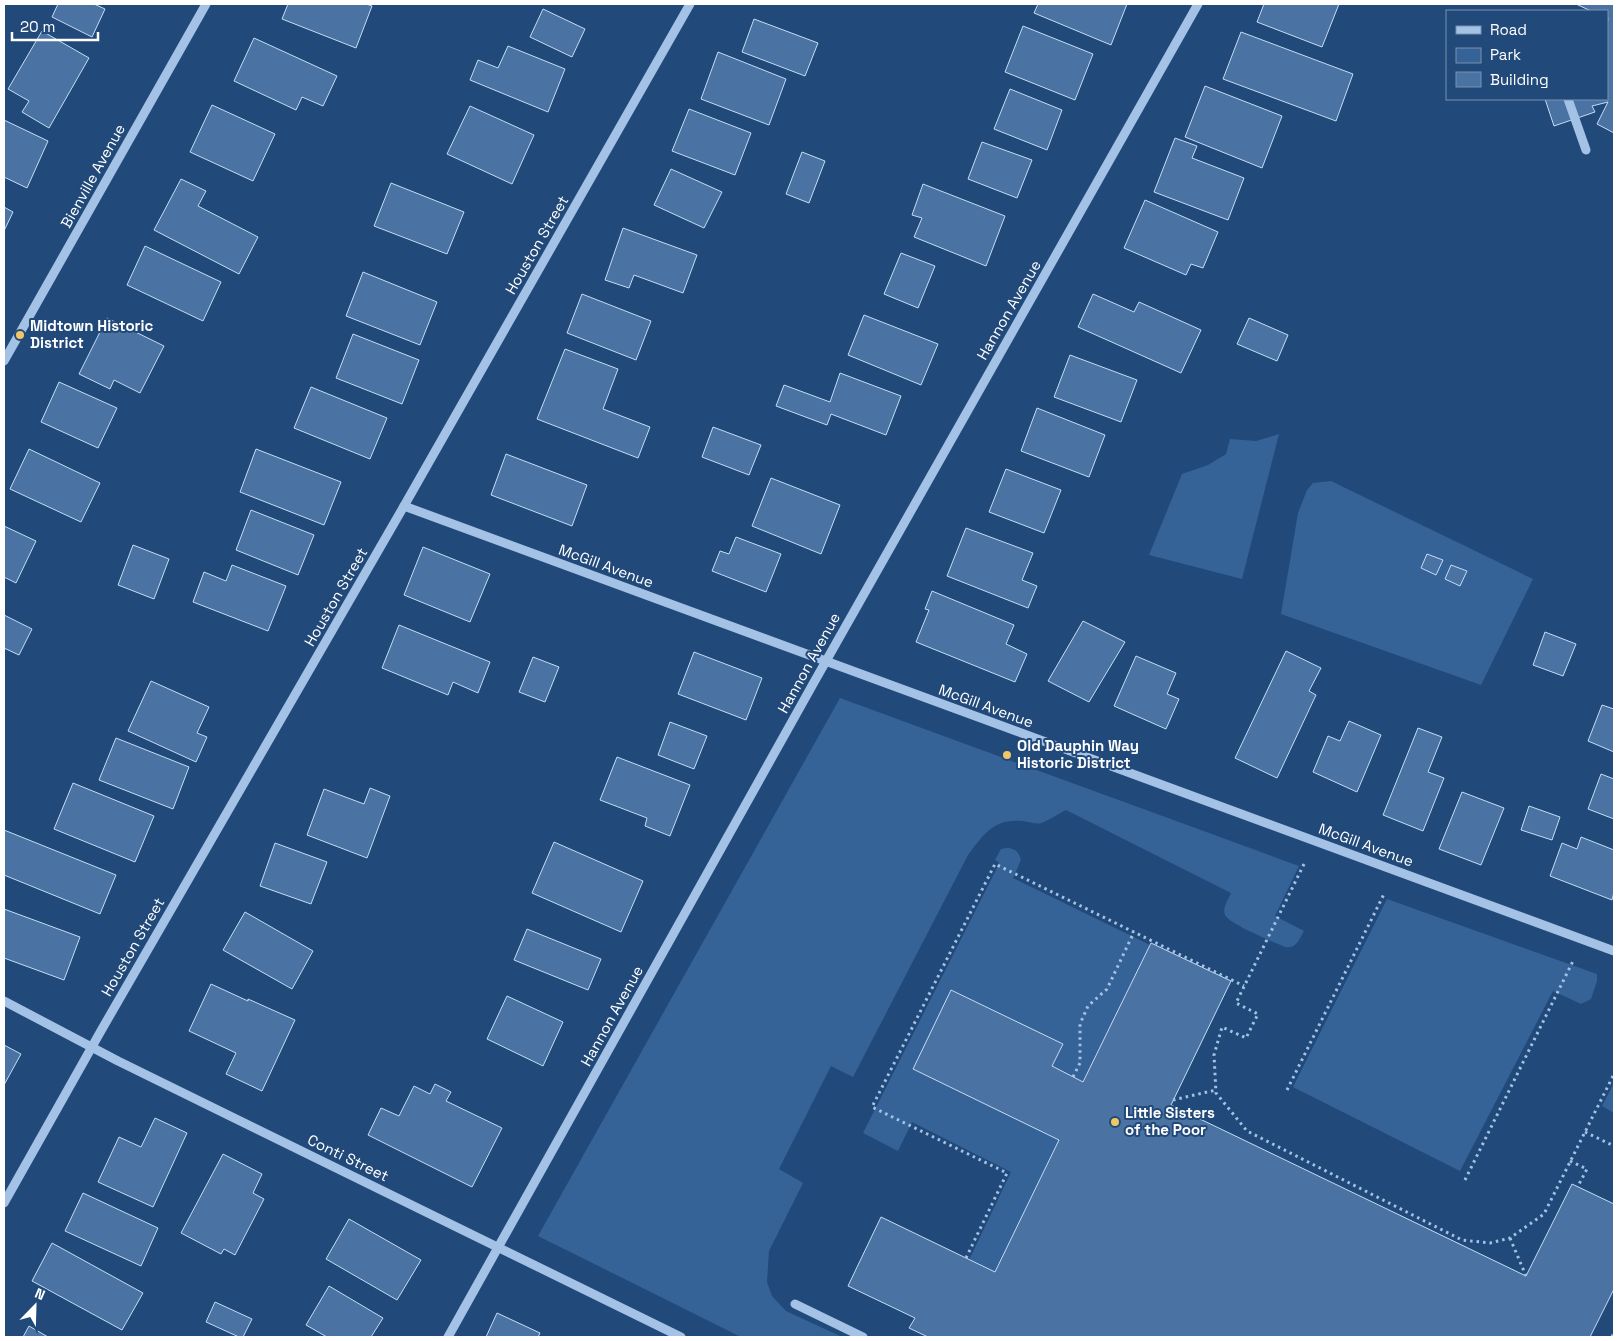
<svg xmlns="http://www.w3.org/2000/svg" width="1618" height="1341" viewBox="0 0 1618 1341" font-family="'Space Grotesk',sans-serif">
<rect width="100%" height="100%" fill="#21497a"/>
<g fill="#356398">
<path d="M1279,434L1242,579L1149,555L1182,474L1208,465L1226,454L1230,439L1256,441Z"/>
<path d="M1331,481L1533,579L1481,685L1281,614L1298,513L1307,490L1313,483Z"/>
<path d="M840,698L1299,866L1275,916L1304,931C1299,940 1296,949 1285,947C1274,942 1229,924 1225,915C1222,907 1229,899 1231,893L1066,810C1058,814 1050,820 1041,823C1035,825 1028,821 1022,821C994,818 983,835 968,855L853,1077L831,1066L779,1169L803,1183L769,1251L767,1282L772,1296L786,1311L840,1336V1337H741L538,1236Z"/>
<path d="M1006,848C1015,848 1019,852 1021,860L1013,878L1150,945L1083,1082L1052,1066L1063,1044L952,990L913,1069L1059,1140L995,1272L969,1260L1011,1172L912,1122L898,1151L863,1133L996,870L999,862L995,860L1001,849Z"/>
<path d="M1387,899L1597,974V981L1591,999L1581,1004L1553,991L1460,1171L1293,1087Z"/>
<path d="M1614,1083V1113L1602,1106Z"/>
</g>
<g fill="#4a73a3" stroke="#c6dcf4">
<path d="M58,4H94L105,9L92,37L52,17Z"/>
<path d="M288,4H366L372,6L356,48L282,19Z"/>
<path d="M1038,4H1127L1111,45L1034,13Z"/>
<path d="M1264,4H1339L1322,47L1257,22Z"/>
<path d="M1576,4H1614V133L1597,124L1608,102L1592,106L1595,112L1554,126L1545,99H1607V23L1608,20L1607,11H1591Z"/>
<path d="M543,9L585,29L572,57L530,37Z"/>
<path d="M754,19L818,43L805,76L742,52Z"/>
<path d="M1023,26L1093,54L1075,100L1005,72Z"/>
<path d="M42,31L89,58L49,128L22,112L29,101L8,89Z"/>
<path d="M1241,32L1353,74L1336,121L1223,79Z"/>
<path d="M254,38L337,76L323,106L302,97L296,110L234,81Z"/>
<path d="M508,46L565,69L548,112L470,80L478,60L498,68Z"/>
<path d="M718,52L786,79L769,125L701,99Z"/>
<path d="M1205,86L1282,116L1262,168L1185,137Z"/>
<path d="M1010,89L1062,110L1047,150L994,129Z"/>
<path d="M212,105L275,134L253,181L190,152Z"/>
<path d="M470,106L534,135L512,184L447,154Z"/>
<path d="M689,109L751,133L735,175L672,151Z"/>
<path d="M4,120L48,141L27,188L4,177Z"/>
<path d="M1175,138L1197,146L1192,158L1244,178L1228,220L1154,192Z"/>
<path d="M982,142L1032,160L1017,198L968,179Z"/>
<path d="M802,152L825,161L809,203L786,194Z"/>
<path d="M671,169L722,192L704,228L654,205Z"/>
<path d="M181,179L206,191L198,206L258,237L239,274L154,230Z"/>
<path d="M391,183L464,212L447,254L374,226Z"/>
<path d="M923,184L1005,216L986,266L914,237L922,218L912,215Z"/>
<path d="M1145,200L1218,232L1203,268L1191,264L1186,275L1124,248Z"/>
<path d="M4,207L13,212L4,231Z"/>
<path d="M623,228L697,255L683,293L634,275L629,288L605,280Z"/>
<path d="M145,246L221,282L203,321L127,285Z"/>
<path d="M901,253L935,266L918,308L884,294Z"/>
<path d="M363,272L437,302L420,345L346,316Z"/>
<path d="M582,294L651,321L636,360L567,333Z"/>
<path d="M1093,294L1134,312L1139,302L1201,330L1181,373L1078,327Z"/>
<path d="M864,315L938,344L921,385L848,355Z"/>
<path d="M107,318L164,346L140,393L114,380L110,389L79,374Z"/>
<path d="M1249,318L1288,335L1277,361L1237,344Z"/>
<path d="M353,334L419,360L402,404L336,378Z"/>
<path d="M565,349L618,369L603,409L650,427L638,458L537,419Z"/>
<path d="M1070,355L1137,380L1121,422L1054,397Z"/>
<path d="M840,373L901,396L886,435L831,414L827,425L776,406L784,385L830,402Z"/>
<path d="M59,382L117,408L98,448L41,422Z"/>
<path d="M311,387L387,418L370,459L294,428Z"/>
<path d="M1037,408L1105,435L1089,477L1021,451Z"/>
<path d="M713,427L761,445L749,475L702,457Z"/>
<path d="M29,449L100,483L81,522L10,489Z"/>
<path d="M256,449L341,482L324,525L240,492Z"/>
<path d="M506,454L587,485L572,526L491,495Z"/>
<path d="M1006,469L1061,490L1044,533L989,512Z"/>
<path d="M771,478L840,505L821,554L752,526Z"/>
<path d="M251,510L314,535L298,575L236,550Z"/>
<path d="M4,526L36,541L16,583L4,577Z"/>
<path d="M966,528L1033,553L1022,580L1037,586L1028,608L947,576Z"/>
<path d="M736,537L781,554L766,592L712,571L720,551L729,554Z"/>
<path d="M133,545L169,559L154,599L118,585Z"/>
<path d="M423,547L490,574L470,622L404,595Z"/>
<path d="M1427,554L1443,560L1436,575L1421,568Z"/>
<path d="M232,565L286,586L268,631L193,602L204,572L226,581Z"/>
<path d="M1451,565L1467,571L1460,586L1445,579Z"/>
<path d="M932,591L1014,625L1006,644L1027,654L1015,682L916,642L929,610L925,609Z"/>
<path d="M4,615L32,629L19,655L4,648Z"/>
<path d="M1083,621L1125,642L1089,702L1048,681Z"/>
<path d="M399,625L490,662L478,693L453,682L448,695L382,668Z"/>
<path d="M1545,632L1576,644L1563,676L1533,665Z"/>
<path d="M1286,651L1321,668L1309,691L1316,695L1277,778L1235,758Z"/>
<path d="M694,652L762,678L746,720L678,694Z"/>
<path d="M1136,656L1176,673L1167,694L1179,699L1166,729L1114,706Z"/>
<path d="M533,657L559,667L545,702L519,692Z"/>
<path d="M151,681L209,707L197,733L207,737L196,762L128,731Z"/>
<path d="M1602,705L1614,709V752L1588,741Z"/>
<path d="M1349,721L1381,735L1357,792L1313,772L1328,736L1340,741Z"/>
<path d="M670,722L707,736L694,769L658,755Z"/>
<path d="M1418,728L1442,737L1428,772L1444,778L1423,831L1383,815Z"/>
<path d="M116,738L189,767L173,809L99,780Z"/>
<path d="M617,757L690,785L670,836L645,826L647,818L600,800Z"/>
<path d="M1601,774L1614,779V819L1588,809Z"/>
<path d="M73,783L154,816L135,862L54,829Z"/>
<path d="M370,788L390,796L367,858L307,835L324,789L364,804Z"/>
<path d="M1462,792L1504,808L1481,865L1439,849Z"/>
<path d="M1529,806L1560,817L1552,840L1521,830Z"/>
<path d="M4,830L116,875L100,914L4,875Z"/>
<path d="M1581,837L1614,850V892L1612,900L1550,876L1562,843L1577,849Z"/>
<path d="M554,842L643,881L621,932L532,893Z"/>
<path d="M275,843L327,862L311,904L260,886Z"/>
<path d="M4,909L80,937L64,980L4,958Z"/>
<path d="M245,912L313,951L292,989L223,950Z"/>
<path d="M527,929L601,959L588,990L514,960Z"/>
<path d="M1151,943L1231,981L1171,1105L1526,1276L1572,1184L1614,1204V1289L1590,1337H928L909,1328L915,1318L848,1286L881,1217L995,1272L1059,1140L913,1069L951,990L1063,1044L1052,1066L1083,1082Z"/>
<path d="M211,984L248,1001V999L295,1020L262,1091L226,1074L236,1053L189,1031Z"/>
<path d="M507,996L563,1022L543,1066L487,1039Z"/>
<path d="M4,1045L21,1054L4,1085Z"/>
<path d="M435,1084L451,1092L446,1101L502,1128L472,1187L368,1135L381,1108L399,1116L414,1086L430,1094Z"/>
<path d="M155,1118L187,1133L153,1207L98,1182L119,1137L141,1147Z"/>
<path d="M223,1154L262,1174L253,1193L264,1199L235,1255L224,1249L221,1254L181,1233Z"/>
<path d="M83,1193L158,1228L141,1266L65,1231Z"/>
<path d="M349,1219L421,1260L397,1300L326,1259Z"/>
<path d="M52,1243L143,1293L122,1330L32,1281Z"/>
<path d="M329,1286L383,1318L371,1337H327L306,1325Z"/>
<path d="M215,1302L252,1319L243,1337H239L206,1322Z"/>
<path d="M497,1313L540,1333L538,1337H486Z"/>
<path d="M29,1326L48,1337H23Z"/>
</g>
<g fill="none" stroke-linecap="round" stroke-linejoin="round">
<g stroke="#a3c2e5" stroke-width="3" stroke-dasharray="2.5 4" stroke-linecap="butt">
<path d="M1304,864L1236,1003L1258,1014L1246,1038L1222,1027L1214,1055L1216,1093L1247,1131L1462,1240L1490,1243L1510,1238L1544,1214L1614,1074"/>
<path d="M1073,1077L1080,1063V1024L1088,1006L1107,989L1134,932"/>
<path d="M1287,1090L1384,894"/>
<path d="M1173,1100L1216,1090"/>
<path d="M1585,1132L1614,1146"/>
<path d="M1570,1161L1587,1169L1578,1186"/>
<path d="M1465,1180L1573,961"/>
<path d="M1510,1238L1526,1276"/>
<path d="M966,1258L1007,1173L872,1107L995,864L1244,986"/>
<path d="M1612,1337L1614,1332"/>
</g>
<g stroke="#a3c2e5" stroke-width="9">
<path d="M1568,99L1586,150"/>
<path d="M4,361L206,4"/>
<path d="M404,506L1614,951"/>
<path d="M4,1001L118,1061L681,1337"/>
<path d="M4,1203L102,1029L404,506L690,4"/>
<path d="M795,1304L863,1337"/>
<path d="M448,1337L813,684L1198,4"/>
</g>
</g>
<g fill="#f1c765" stroke="#21497a" stroke-width="2">
<circle cx="20" cy="335" r="5"/>
<circle cx="1007" cy="755" r="5"/>
<circle cx="1115" cy="1122" r="5"/>
</g>
<g text-anchor="middle" stroke-width="4" stroke-linejoin="round" paint-order="stroke">
<g font-size="15" fill="#fff" stroke="#21497a">
<text transform="translate(93 176) rotate(-61)" y="5">Bienville Avenue</text>
<text transform="translate(537 245) rotate(-60)" y="5">Houston Street</text>
<text transform="translate(1009 310) rotate(-60)" y="5">Hannon Avenue</text>
<text transform="translate(606 566) rotate(20)" y="5">McGill Avenue</text>
<text transform="translate(336 597) rotate(-60)" y="5">Houston Street</text>
<text transform="translate(809 663) rotate(-61)" y="5">Hannon Avenue</text>
<text transform="translate(986 706) rotate(20)" y="5">McGill Avenue</text>
<text transform="translate(1366 845) rotate(20)" y="5">McGill Avenue</text>
<text transform="translate(133 947) rotate(-60)" y="5">Houston Street</text>
<text transform="translate(612 1016) rotate(-61)" y="5">Hannon Avenue</text>
<text transform="translate(348 1158) rotate(26)" y="5">Conti Street</text>
</g>
<g font-size="15" font-weight="bold" fill="#fff" stroke="#21497a" text-anchor="start">
<text x="30" y="331">Midtown Historic<tspan x="30" dy="17">District</tspan></text>
<text x="1017" y="751">Old Dauphin Way<tspan x="1017" dy="17">Historic District</tspan></text>
<text x="1125" y="1118">Little Sisters<tspan x="1125" dy="17">of the Poor</tspan></text>
</g>
</g>
<rect width="1618" height="1341" fill="none" stroke="#ffffff" stroke-width="10"/>
<rect x="1446" y="10" width="162" height="90" fill="#21497a" stroke="#7a92af"/>
<rect x="1456" y="26" width="25" height="8" fill="#a3c2e5" stroke="#7a92af"/>
<text x="1490" y="35" font-size="15" fill="#ffffff">Road</text>
<rect x="1456" y="48" width="25" height="15" fill="#356398" stroke="#7a92af"/>
<text x="1490" y="60" font-size="15" fill="#ffffff">Park</text>
<rect x="1456" y="72" width="25" height="15" fill="#4a73a3" stroke="#7a92af"/>
<text x="1490" y="85" font-size="15" fill="#ffffff">Building</text>
<g transform="translate(35 1306) rotate(23)" stroke="#21497a" stroke-width="4" paint-order="stroke">
<path d="M0-4L9 19L0 12L-9 19Z" fill="#ffffff"/>
<text y="-8" font-size="14" font-weight="bold" text-anchor="middle" fill="#ffffff">N</text>
</g>
<path d="M12 32v8h86v-8" fill="none" stroke="#ffffff" stroke-width="2.5"/>
<text x="20" y="32" font-size="15" fill="#ffffff" stroke="#21497a" stroke-width="4" paint-order="stroke">20 m</text>
</svg>
